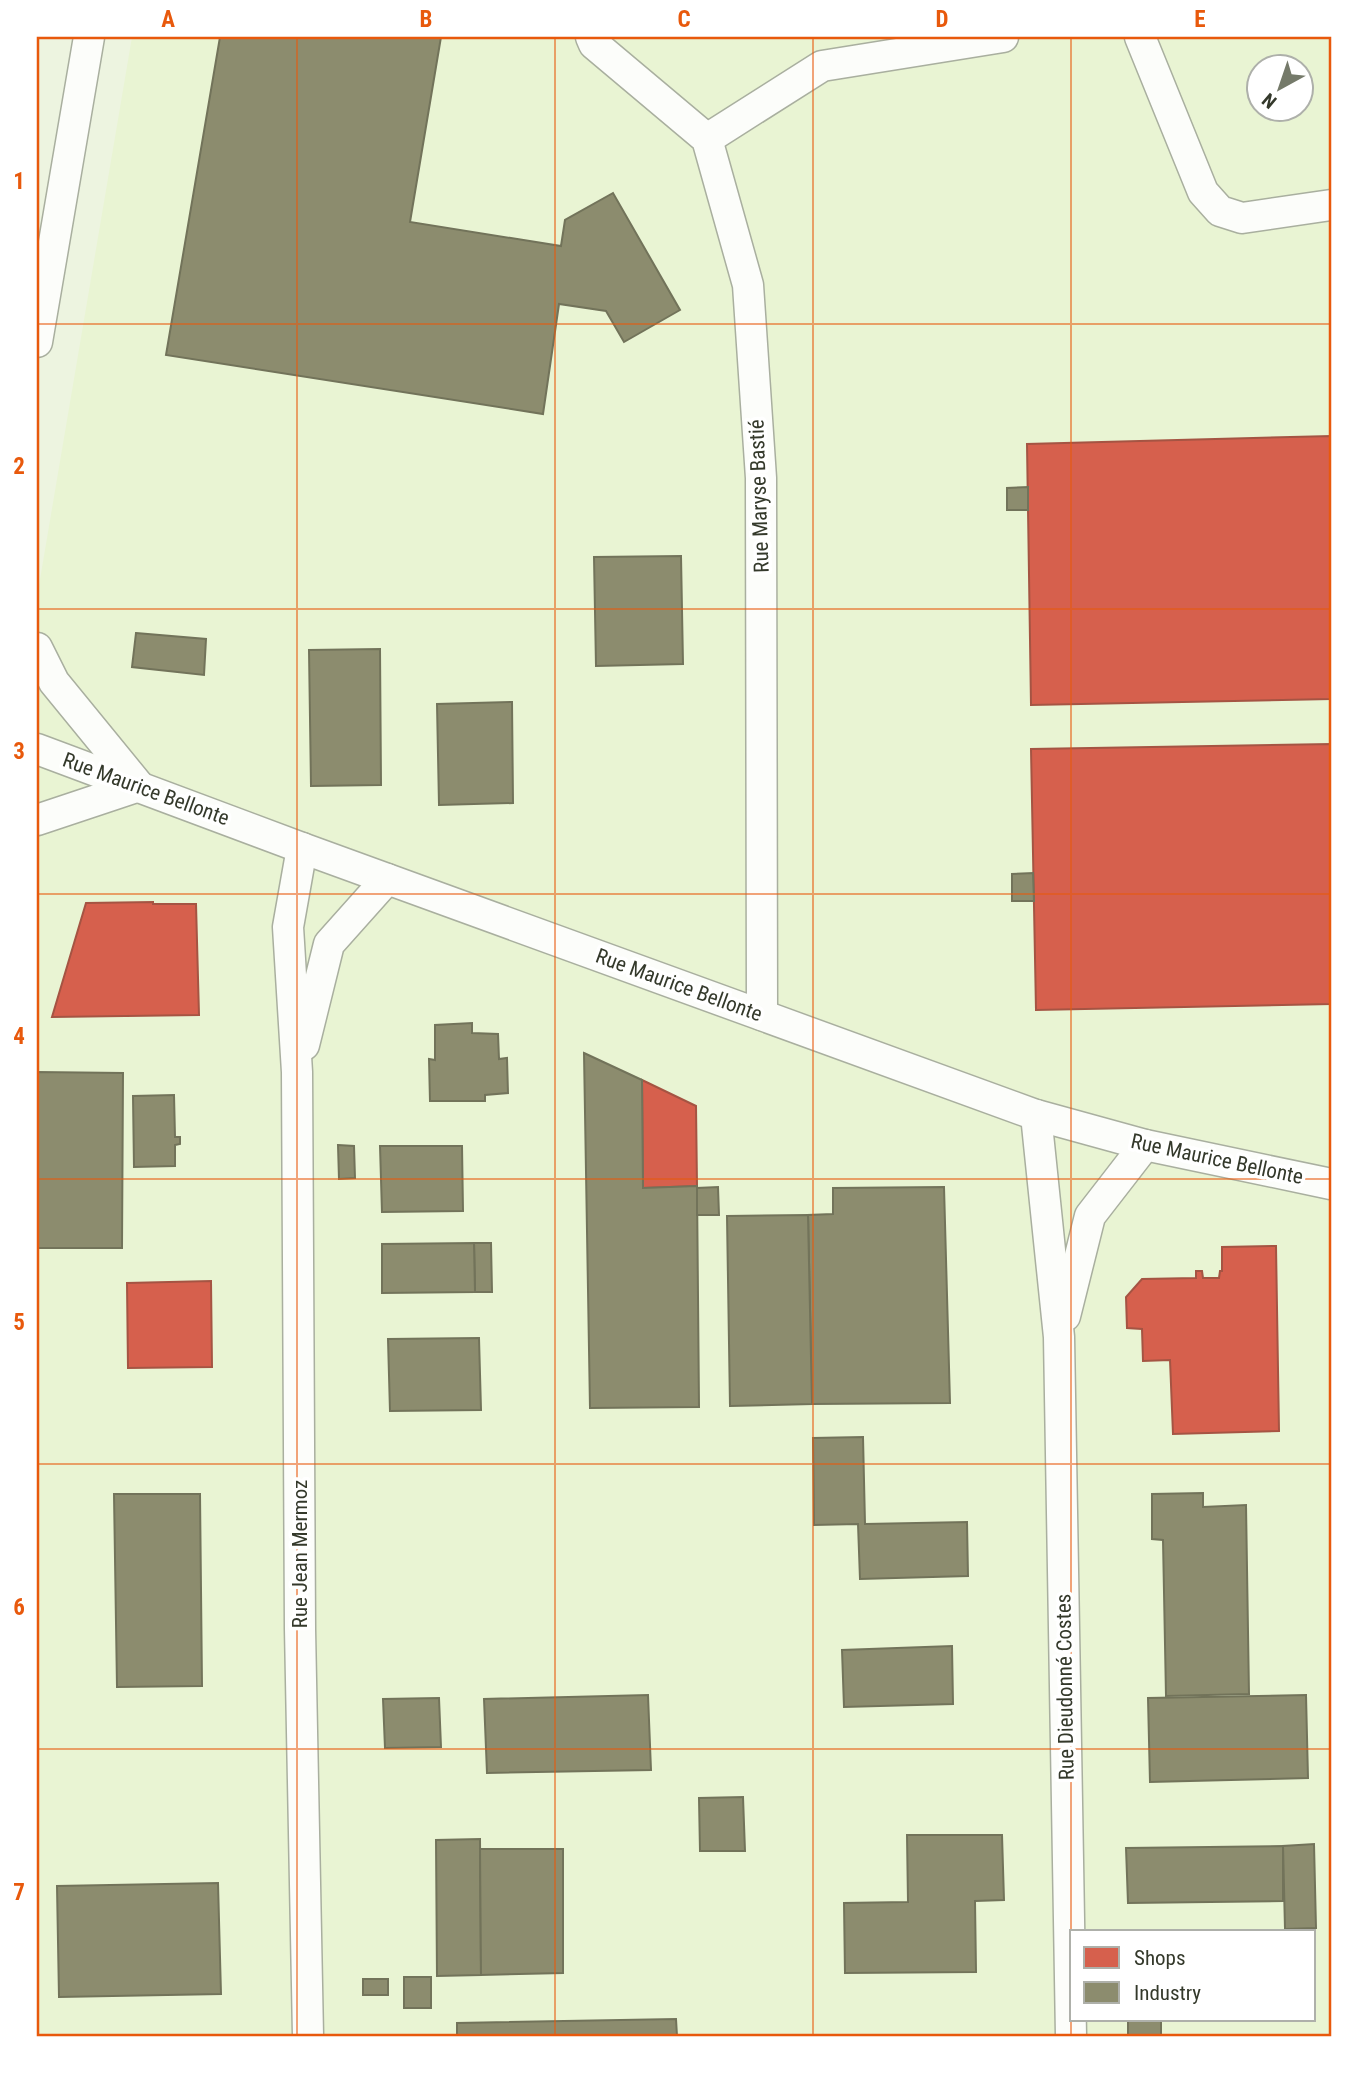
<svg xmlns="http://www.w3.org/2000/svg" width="1368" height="2073" viewBox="0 0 1368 2073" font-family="'Roboto Condensed',sans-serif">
<rect width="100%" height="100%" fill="#edf4e0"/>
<path fill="#e9f4d3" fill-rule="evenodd" d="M132,37H1331V2036H37V597ZM1260,66H1302V108H1260ZM1072,1931H1314V2019H1072Z"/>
<g fill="#d6604d" stroke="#a55443" stroke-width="2">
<path d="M1331,436V699L1031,705L1027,444Z"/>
<path d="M1331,744V1004L1036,1010L1031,749Z"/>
<path d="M153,902V904H196L199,1015L52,1017L86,903Z"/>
<path d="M642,1080L696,1106L697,1186L643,1188Z"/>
<path d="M1276,1246L1279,1431L1173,1434L1170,1360L1143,1361L1142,1329L1127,1328L1126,1297L1142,1279L1196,1278V1271H1202L1203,1278H1219L1220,1271H1222V1247Z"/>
<path d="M211,1281L212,1367L128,1368L127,1283Z"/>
</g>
<g fill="#8c8c6e" stroke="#72735a" stroke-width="2">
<path d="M220,37H441L410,222L561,246L565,220L613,193L680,310L624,342L606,311L559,304L543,414L166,355Z"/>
<path d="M1028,487V510H1007V488Z"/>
<path d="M681,556L683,664L596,666L594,557Z"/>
<path d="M136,633L206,639L204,675L132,667Z"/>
<path d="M380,649L381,785L311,786L309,650Z"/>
<path d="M512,702L513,803L439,805L437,704Z"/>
<path d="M1033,873L1034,901H1012V874Z"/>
<path d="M472,1023V1033L498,1034L499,1059L507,1058L508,1093L485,1095V1101H430L429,1059L435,1060V1025Z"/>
<path d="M584,1053L642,1080L643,1188L697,1186L699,1407L590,1408Z"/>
<path d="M37,1072L123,1073L122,1248H37Z"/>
<path d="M174,1095L175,1137H180V1144L175,1145V1166L134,1167L133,1096Z"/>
<path d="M338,1145L354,1146L355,1178L339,1179Z"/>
<path d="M380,1146H462L463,1211L382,1212Z"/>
<path d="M718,1187L719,1215H697V1188Z"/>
<path d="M944,1187L950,1403L812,1404L808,1215L833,1214V1188Z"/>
<path d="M808,1215L812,1404L730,1406L727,1216Z"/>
<path d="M474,1243H491L492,1292H475Z"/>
<path d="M474,1243L475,1292L382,1293V1244Z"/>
<path d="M479,1338L481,1410L390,1411L388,1339Z"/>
<path d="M863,1437L865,1524L967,1522L968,1576L860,1579L858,1524L814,1525L813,1438Z"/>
<path d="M1203,1493V1507L1246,1505L1249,1694L1166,1696L1163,1540L1152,1539V1494Z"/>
<path d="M114,1494H200L202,1686L117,1687Z"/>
<path d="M952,1646L953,1704L844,1707L842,1650Z"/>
<path d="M648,1695L651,1770L487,1773L484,1699Z"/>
<path d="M1306,1695L1308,1778L1150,1782L1148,1698Z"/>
<path d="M439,1698L441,1747L385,1748L383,1699Z"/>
<path d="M743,1797L745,1851H700L699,1798Z"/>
<path d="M907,1835H1002L1004,1900L975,1901L976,1972L845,1973L844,1903L908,1902Z"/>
<path d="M480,1839L481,1975L437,1976L436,1840Z"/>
<path d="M1314,1844L1316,1928L1285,1929L1283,1846Z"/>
<path d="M1283,1846V1901L1128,1903L1126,1848Z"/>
<path d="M480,1849H563V1973L481,1975Z"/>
<path d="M218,1883L221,1994L59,1997L57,1886Z"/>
<rect x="404" y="1977" width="27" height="31"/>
<rect x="363" y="1979" width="25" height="16"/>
<path d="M676,2019L677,2036H457V2023Z"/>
<rect x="1128" y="2019" width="33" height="17"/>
</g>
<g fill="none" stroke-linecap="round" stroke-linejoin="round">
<g stroke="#a9af9f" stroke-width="33">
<g id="minor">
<path d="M591,37L594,44L707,139L748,285L761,478L762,1015"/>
<path d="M1140,37L1203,192L1220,211L1242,218L1331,205"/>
<path d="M707,139L822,66L1003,37"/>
<path d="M37,342L89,37"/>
<path d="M37,648L54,682L139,786L37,820"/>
<path d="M37,749L302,848L1036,1115L1145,1145L1331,1184"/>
<path d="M302,848L288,927L297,1072L300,1629L308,2036"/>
<path d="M304,1045L329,944L387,879"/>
<path d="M1036,1115L1059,1337L1071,2036"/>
<path d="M1065,1316L1090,1216L1145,1145"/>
</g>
</g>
<use href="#minor" stroke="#fcfdfa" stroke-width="30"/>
</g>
<path fill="none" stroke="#e8590c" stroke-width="2" stroke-opacity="0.55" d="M297,37V2036M555,37V2036M813,37V2036M1071,37V2036M37,324H1331M37,609H1331M37,894H1331M37,1179H1331M37,1464H1331M37,1749H1331"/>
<g text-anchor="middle" stroke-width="7" stroke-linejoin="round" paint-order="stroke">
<g font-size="21" fill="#34392b" stroke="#fff">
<text transform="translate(759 496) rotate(-92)" y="7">Rue Maryse Bastié</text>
<text transform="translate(146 789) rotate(20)" y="7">Rue Maurice Bellonte</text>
<text transform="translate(679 985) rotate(20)" y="7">Rue Maurice Bellonte</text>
<text transform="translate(1217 1159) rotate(12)" y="7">Rue Maurice Bellonte</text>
<text transform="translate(300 1554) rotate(-90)" y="7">Rue Jean Mermoz</text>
<text transform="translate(1065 1687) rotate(-91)" y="7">Rue Dieudonné Costes</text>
</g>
</g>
<rect width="1368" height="2073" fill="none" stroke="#ffffff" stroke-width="77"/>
<rect x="1070" y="1930" width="245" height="91" fill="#ffffff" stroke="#aeb0aa" stroke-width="2"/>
<rect x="1084" y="1947" width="35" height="21" fill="#d6604d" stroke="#aeb0aa" stroke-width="2"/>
<text x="1134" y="1965" font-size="21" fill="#34392b">Shops</text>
<rect x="1084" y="1982" width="35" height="21" fill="#8c8c6e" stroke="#aeb0aa" stroke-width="2"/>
<text x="1134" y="2000" font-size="21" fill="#34392b">Industry</text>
<g transform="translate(1280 88) rotate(220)"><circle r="33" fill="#ffffff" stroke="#aeb0aa" stroke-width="2"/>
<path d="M0-5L12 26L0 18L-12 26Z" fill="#757a6a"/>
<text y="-10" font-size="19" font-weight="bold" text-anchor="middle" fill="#34392b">N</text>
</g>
<rect x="38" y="38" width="1292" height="1997" fill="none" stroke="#e8590c" stroke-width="2.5"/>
<g font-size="23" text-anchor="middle" font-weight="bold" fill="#e8590c">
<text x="168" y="27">A</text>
<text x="426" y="27">B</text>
<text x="684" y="27">C</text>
<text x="942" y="27">D</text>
<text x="1200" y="27">E</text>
<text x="19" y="189">1</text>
<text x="19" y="474">2</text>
<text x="19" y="759">3</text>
<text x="19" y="1044">4</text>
<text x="19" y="1330">5</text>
<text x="19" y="1615">6</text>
<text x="19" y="1900">7</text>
</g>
</svg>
